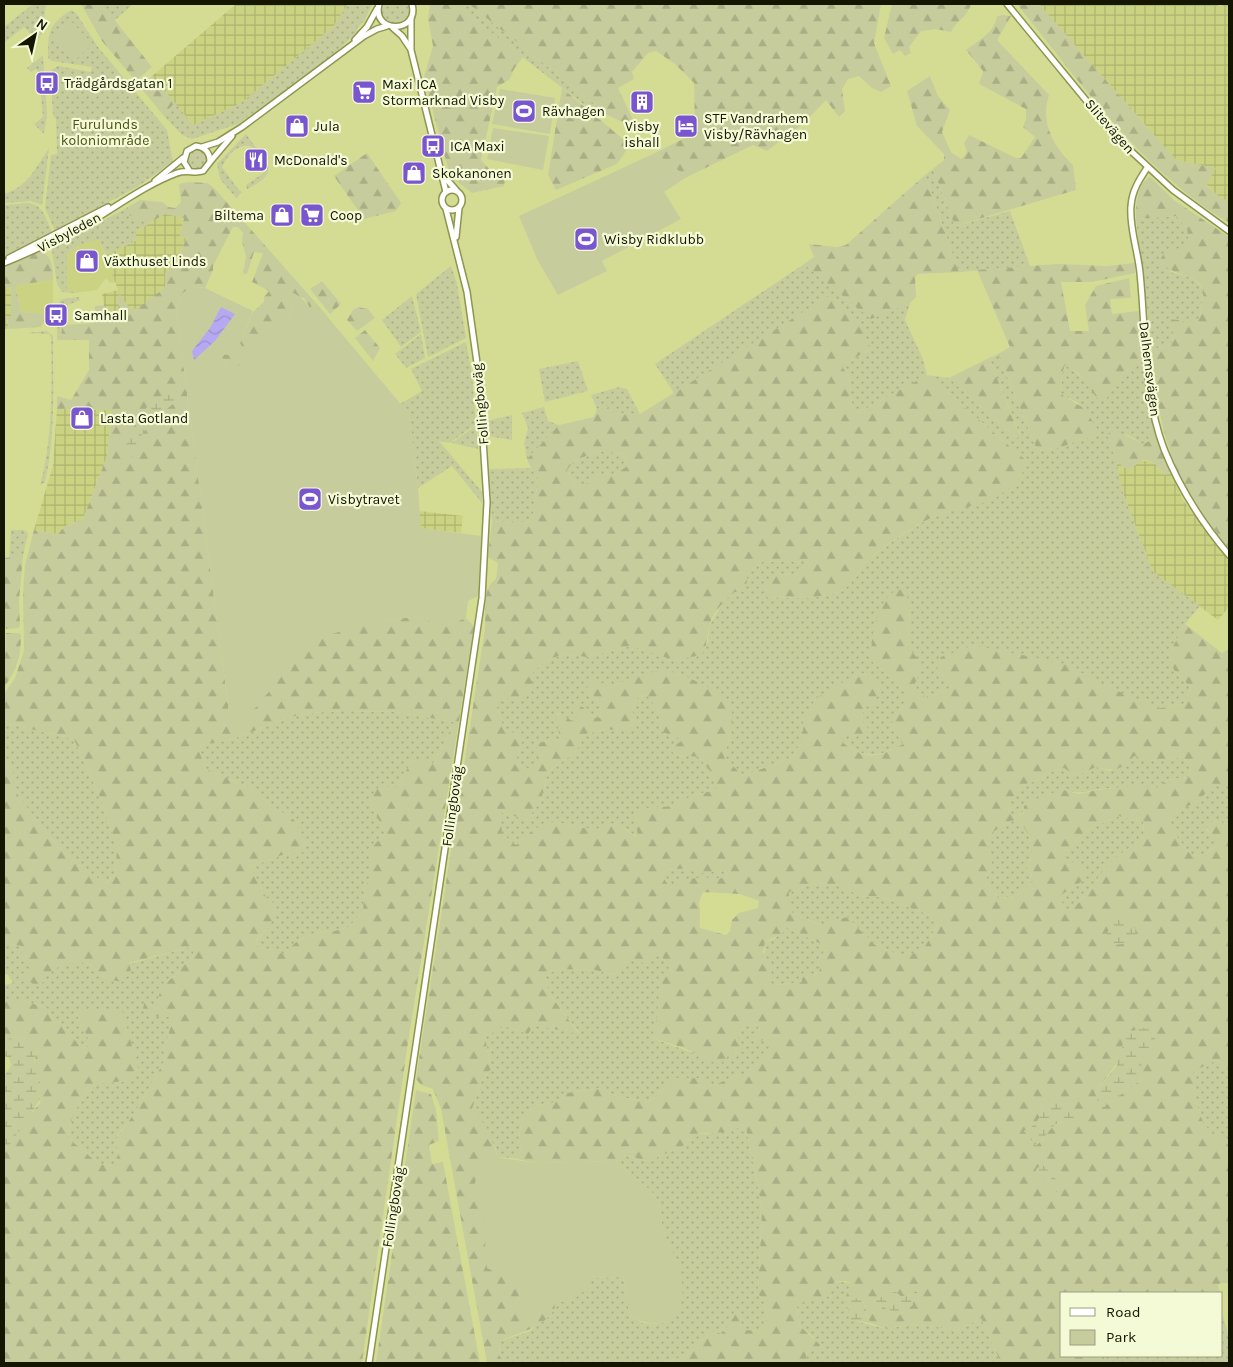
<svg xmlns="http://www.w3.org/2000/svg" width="1233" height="1367" viewBox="0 0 1233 1367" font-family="Karla,sans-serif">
<defs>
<pattern id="industrial-grid" width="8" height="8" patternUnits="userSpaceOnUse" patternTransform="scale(1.25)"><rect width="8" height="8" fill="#cbd383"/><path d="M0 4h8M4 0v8" fill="none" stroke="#adb46f"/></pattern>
<pattern id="green-dots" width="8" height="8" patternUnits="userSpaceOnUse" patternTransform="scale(1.25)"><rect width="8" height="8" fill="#c7cc9c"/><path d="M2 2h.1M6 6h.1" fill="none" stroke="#aaae85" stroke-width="1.8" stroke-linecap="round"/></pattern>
<pattern id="forest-firs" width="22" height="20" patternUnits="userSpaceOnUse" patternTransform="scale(1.25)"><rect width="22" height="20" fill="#c7cc9c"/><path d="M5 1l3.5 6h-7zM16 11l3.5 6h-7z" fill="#aaae85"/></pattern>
<pattern id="wetland-marsh" width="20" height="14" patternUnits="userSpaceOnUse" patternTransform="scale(1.25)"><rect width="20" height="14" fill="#c7cc9c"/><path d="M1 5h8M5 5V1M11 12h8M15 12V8" fill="none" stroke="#aaae85"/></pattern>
<pattern id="water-waves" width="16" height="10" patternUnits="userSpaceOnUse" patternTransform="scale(1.25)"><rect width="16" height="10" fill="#b7a8f2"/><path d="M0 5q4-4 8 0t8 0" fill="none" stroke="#9c90ce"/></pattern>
</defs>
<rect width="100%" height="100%" fill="#d4dc94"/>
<g fill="#cbd383">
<path d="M98,238L116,282L110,283L106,278L97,290L75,293L67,290V253L76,246Z"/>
<path d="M53,280V311L45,309L44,314L21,312L16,289L17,285Z"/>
</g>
<g fill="url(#industrial-grid)">
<path d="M236,4H348L333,27L241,103L193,125L152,76Z"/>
<path d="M1039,4H1218L1219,6L1229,4V202L1218,196L1206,184L1215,168L1176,160Z"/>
<path d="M165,214L184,217L180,236L186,238L177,261L165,274L166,286L161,293L152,297L145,306L131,311L120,295L117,298L120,317L111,319L106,316L102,294L118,290L106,255L137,240L135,232Z"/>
<path d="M11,286V316L7,321L9,329H4V287Z"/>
<path d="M57,409L112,410L107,456L83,519L65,526L58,534L34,530L53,465Z"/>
<path d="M1140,461H1148L1157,465L1164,475L1170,472L1183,500L1229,560V607L1218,620L1153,572L1123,493L1116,462L1129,470Z"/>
<path d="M420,511L463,516L461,533L420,528Z"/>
</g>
<g fill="url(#green-dots)">
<path d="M33,4H46L42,34L37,40L24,27L4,43V27Z"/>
<path d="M102,4H133L114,21Z"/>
<path d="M348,4H372L365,20L357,28L358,31L331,57L238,124L192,139L182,135L163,115L175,103L193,125L241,103L333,27Z"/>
<path d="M381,4H409C413,15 407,21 397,25C385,22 378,17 381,4Z"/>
<path d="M454,4H469L611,117L583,104Z"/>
<path d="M71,10L76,13L98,47L167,130L173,162L137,187L55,231L45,208L51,155L57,154L56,119L53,115L50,71L58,66L91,72L92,67L52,61L48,58C48,32 48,25 71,10Z"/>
<path d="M43,55L47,115L44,134L34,124L43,117L41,95L43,78L36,69L31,72L27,68Z"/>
<path d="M246,134L268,165C271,177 257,184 247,189L246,185L265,172L267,168C257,137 235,140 222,167L238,189L242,192L236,198L220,179L217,164Z"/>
<path d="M49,148L42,205L31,201L4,203V194C28,187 36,167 49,148Z"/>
<circle cx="197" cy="159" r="10"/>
<path d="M933,169L955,226L1010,211L1030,266L959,272L925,175Z"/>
<path d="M28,203C44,205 46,219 52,232L4,256V205Z"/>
<path d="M128,207L130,215L148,224L135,232L137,240L106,255L98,239L76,246L74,250L67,253V289L75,293L62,292L57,284L51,244L72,234L77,235Z"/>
<path d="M1176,216L1187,228L1190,245L1181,249L1170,272C1203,279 1208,286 1199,318L1187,325L1179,320L1173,331L1172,345L1152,349L1136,219Z"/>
<path d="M804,264L871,318L910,303L905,320L923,359L927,375L949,378L1017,438L1020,435L989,358L998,354L1037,450L1062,447L1081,439L1095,437L1099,432L1078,403L1061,394L1062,374L1066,365C1081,374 1090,389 1105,400L1124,373L1144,355L1157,434L1143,444L1128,435L1107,434L1114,451L1123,493L1153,572L1200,606L1185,624L1169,654L1174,670L1191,688L1184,704L1160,708L1009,654L974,645L936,665L952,687L927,698L912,687L914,656L908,647L910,604L871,660L904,691V704L891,725L903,744C877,757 868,760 843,743L846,734L861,719L865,707L873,704L881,685L860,672L803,722V741L790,758L743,776L724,757L731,731L685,676L662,670L610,686L587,688L601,706L600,718H594L583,707L579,720L573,722L557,713L560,740L535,743L543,760L527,769L515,764L497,707L505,698L531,682L533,671L552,658L565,654L586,657L631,646L652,652L708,643L709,626L721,605L748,574L762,562L809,561L796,574L778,575L768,598C794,596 818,602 843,589C856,582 857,570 867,561C881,548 906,532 923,522C943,511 964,508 984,502C1003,496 1019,479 1029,463L927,375L858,413L853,411L849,377L843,369L845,363L871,349L828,297L674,393L655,364Z"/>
<path d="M451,266L457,284L466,338L428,357L416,294Z"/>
<path d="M412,296L421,332L401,347L382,320Z"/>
<path d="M79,297L80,300L68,305V324L62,326V334L57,336L59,302L63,299Z"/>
<path d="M47,331L53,336C53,385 56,435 45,482L40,485C53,440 52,383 51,337L49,334L26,333Z"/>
<path d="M421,334L425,358L406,368L395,354Z"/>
<path d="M466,342L472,375L476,424L450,443L439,441L482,492V503L452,466L418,488L409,414L400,404L422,391L411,369Z"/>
<path d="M578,361L588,391L545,402L539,369Z"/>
<path d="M619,387L627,389L640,414L614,413L606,406L597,409L591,395Z"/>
<path d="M544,407L548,421L559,425L527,459L524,443L528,428L522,413Z"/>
<path d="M512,415V440L488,436L487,421Z"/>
<path d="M476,425L478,449L452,443Z"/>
<path d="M600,451L622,454L627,461L626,467L613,475L599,474L588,483L577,487L567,470L575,460Z"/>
<path d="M531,468L538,479L532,521L518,523L492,521L489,469Z"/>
<path d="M11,530H24L28,533L23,556L9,558Z"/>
<path d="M648,695L661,715L683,740L670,749L676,755L699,757L711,772L718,790L697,794L671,806L634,810L639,838L615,823L594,830L554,822L534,829L516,845L502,834L500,812L527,820L541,800L548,772L575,752L586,734L606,729L634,726L632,708L637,698Z"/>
<path d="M342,711L395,712L454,722L434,763L412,760L395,791L373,797L370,801L385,834L370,849V879L365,886L363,911L349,927L331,932L318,931L296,942L284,955L257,947L256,941L270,926L266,897L250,867L285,854L304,852L270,804L250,788L206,769L199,751L201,744C242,742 262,724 299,715C312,712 328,712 342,711Z"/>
<path d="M4,723L74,739L102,802L117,848L115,875L105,883L88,872L57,846L13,790V768L4,763Z"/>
<path d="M1134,756L1150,761L1183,757L1191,765L1190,777L1167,780L1157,788C1138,787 1121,787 1102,789C1084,791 1084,795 1064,790L1014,817L1008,813L1010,801L1023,785L1042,779L1047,773L1064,768L1076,776L1096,767L1110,771Z"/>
<path d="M1216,783L1229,784V824L1213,821L1206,829L1217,840V845L1202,856L1191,855L1170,828L1171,815L1196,802Z"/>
<path d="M1119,816L1143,822L1144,837C1134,845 1122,852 1113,861C1096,877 1087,897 1070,911L1063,908L1061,895L1084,880L1066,859V851L1088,829Z"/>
<path d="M1018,820C1032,838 1037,846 1027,867L1034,881L1016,897L998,898L985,881L992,865L988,847L990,834L1010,821Z"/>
<path d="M693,868L707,872L724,871L728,875L725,878L676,887L669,886L662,876L665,870Z"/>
<path d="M817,883L837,885L861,896L881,897L930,915L937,926L924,948L905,958L875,945L847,917L821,925L788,911L789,892Z"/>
<path d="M787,927L827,947L818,962L820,970C813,973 807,982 799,983C791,984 783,983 774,985L770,983C767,969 763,956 765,942L774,939Z"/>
<path d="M4,943L23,946L34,965L19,977L45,976L61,964L87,962L106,979L131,970L129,964L187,948H192L194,954L189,962L179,967L178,975L168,980L156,1007L144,1003L169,1017L172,1022L166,1043V1058L134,1114L117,1136L118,1160L115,1166L99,1164L68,1138C72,1113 78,1103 94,1084L126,1081L138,1069L130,1044L76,1013L93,1047L81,1048L63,1024L54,1022L48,1009L23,1000H4V985L13,983L8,975L4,973Z"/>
<path d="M660,954L671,970L652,1038L718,1062L728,1054L744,1051L736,1041L744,1026L751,1023L757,1025L764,1039L771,1045C766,1053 762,1055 758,1061C753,1067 751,1073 746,1078L736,1075L715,1085L676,1078L648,1103L613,1095L602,1088L567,1093L557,1102L538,1105L522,1119L518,1142L521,1146L520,1152L514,1154L512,1158L498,1157L495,1147L472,1109L482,1079L491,1069L485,1037L504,1026L528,1034L534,1025L579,1033L549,993L545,977L556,969L595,970L614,975L627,959L645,963Z"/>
<path d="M1218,1060L1229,1071V1145L1204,1126L1197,1106L1192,1070Z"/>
<path d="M732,1128H746L762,1208L758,1294C768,1303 769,1320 763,1331L744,1330L741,1324L740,1314L722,1335L710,1331C702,1341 692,1355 679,1358C673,1360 670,1359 664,1363H504L499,1356L500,1341L530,1331L555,1309L554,1302L569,1301L590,1278L623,1277L630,1316L643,1323L658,1324L681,1270L663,1232L659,1202L652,1192L616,1161L622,1155L648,1161L682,1147L695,1134H707Z"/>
<path d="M835,1281L851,1283L845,1299L852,1320L887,1329L913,1324L960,1330L981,1318L1001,1363H807L806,1351L814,1338L799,1325L797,1306L811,1301L825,1300Z"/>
<path d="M1222,1313L1229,1336V1363H1104V1356H1222Z"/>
</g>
<g fill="url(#forest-firs)" fill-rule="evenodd">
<path d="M81,4H102L152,67L137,80L134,79L102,41Z"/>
<path d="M430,4H454L523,57L514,69L510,79L497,87L481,160L491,171L505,181L504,186L472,193L450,176L424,77L433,46L428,19Z"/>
<path d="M469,4H881L874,43L891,86L881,92L872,88L859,76L848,79L842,89L845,111L839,117L826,100L805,122L767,151L753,145L687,177L655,153L695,133L694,83L675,64L656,51L648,53L632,72L634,79L618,88L634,122L633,126L611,117Z"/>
<path d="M892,4H971C968,16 956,21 951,32L936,29L921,31L909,47L911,53L905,56L900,50L893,54L884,38Z"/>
<path d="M1017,4H1039L1176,160L1216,168L1206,185L1218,196L1229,202V223C1140,169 1081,83 1017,4Z"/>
<path d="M1003,15L1011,16L997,40L1049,95C1040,122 1053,146 1073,165L1076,190L955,226L933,169L944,160V154L917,126L907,91L930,76L938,96L950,110L942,132L951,152L961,159L967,153L964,143L969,135L1016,158H1021L1035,137L1023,127L1026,119V109L979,84L983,71L966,50C978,41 995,32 997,16Z"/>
<path d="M152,76L175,103L163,115L141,88Z"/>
<path d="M562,88L630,145L617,164L556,190L548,175Z"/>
<path d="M367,153L401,203L396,211L364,219L334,176Z"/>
<path d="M925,175L959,272L918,274L915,277L916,297L910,303L871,319L804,264L814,257L809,244L837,247L846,245Z"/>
<path d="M1150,177L1174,200L1229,237V550C1207,519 1183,488 1170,451C1158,418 1156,384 1152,349L1172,345L1173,331L1166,325L1167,319L1179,320L1187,325L1199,318C1214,268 1186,285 1159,262L1164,253L1189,245L1187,228L1176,216L1136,219C1136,206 1136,184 1150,177Z"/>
<path d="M189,182L208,183L216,190L316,303L310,308L304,298L277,294L293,305L288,317L231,374L220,354L235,355L253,312L264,302V297L269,291L252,282L263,253L254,252L247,274H243L246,257L242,241L243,233L238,227H233L213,266V270L205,288L191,287L182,294L176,309L231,727L200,418L376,622L412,617L427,618L436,629L466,618L474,626L407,1049L362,1363H4V1153L22,1124L40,1103L41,1089L33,1069L37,1049L27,1039L13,1037L4,1041V1000H23L48,1009L54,1022L63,1024L81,1048L92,1047L76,1012L90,1010L123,1012L138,1069L126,1081L94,1084C78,1103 72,1113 68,1138L99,1164L114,1166L118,1160L117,1137L134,1114L166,1058V1043L172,1022L169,1017L148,1016L143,1010L144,1003L156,1007C160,991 162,982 178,975L179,967L189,962L194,954L192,949L187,948L129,963L131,970L122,982L106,979L87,962C66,964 49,965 41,987L19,977L33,965L21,961L22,946L4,943V763L13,768L14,790L57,846L88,872L106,883L115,875L117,848L102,802L74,739L4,723V694L15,678L24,651L23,594L25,565L34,530L58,534L65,526L83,519L107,456L112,410L57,409V396L71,400L89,370V340H57V336L62,334V325L95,323V306L104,305L106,316L111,319L120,317L117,297L120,295L131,310C143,306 144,303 152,297C165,288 166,291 165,274L177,261L186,239L180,236L184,218L165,214L148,224L129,215L128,207L140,200L163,202L168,207L175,208L181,202L179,184ZM342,711L395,712L454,722L434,763L412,760L395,791L381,783L370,801L385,834L370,849V879L365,886L363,911L349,927L331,932L318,931L296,942L284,954L257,947L256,940L270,926L277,906L266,897L250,867L285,854L304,852L306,840L294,820L270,804L250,788L206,769L199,751L201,744C241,742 262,724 299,715C312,712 328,712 342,711Z"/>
<path d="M39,251C53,254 53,269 53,280L18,285L16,289L21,312L44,314L46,317L41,327L9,329L7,316H11V287H4V267Z"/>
<path d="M1135,263V273L1092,282H1061L1070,331H1089L1085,305L1096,286L1129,278L1131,298L1110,299L1112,314L1139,311L1144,355L1124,373L1105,400L1097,398L1078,373L1065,365L1062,374L1061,394L1085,409L1099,432L1095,437L1081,439L1062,447L1037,450L998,354L1010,347L977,270L1057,264L1106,266Z"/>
<path d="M322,281L341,304L330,314L310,289Z"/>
<path d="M827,297L860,324L871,349L845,363L843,368L849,377L853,411L858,413L927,375L1029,463C1019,479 1004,496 985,502C964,509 943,511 923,522C906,531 881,548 867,561C857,570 856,582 843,589C818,602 794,596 768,598L764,591L767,581L778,575L796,574L809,561L762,562L748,574L745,592H734C724,601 711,614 709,628C707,638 707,645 702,655L674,660L631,646L586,657L565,654L552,658L533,671L531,692L517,701L505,698L497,707L504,729L524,737L515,764L527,769L543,760L535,743L560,740L556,713L573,721L578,720L572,711L577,706L583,707L594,718H600L601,706L587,688L592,679L610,686L662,669L685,676L716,691L732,709L731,731L724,757L743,776L790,758L803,741V722L815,699L860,672L881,685L873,704L865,707L861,719L868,728L866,734H846L843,743C869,761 876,758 903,744L891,725L904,704V691L871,660C871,639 875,611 889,595C892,592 899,590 903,588L910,604L908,647L924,666L913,687L927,698L952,687L936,665L941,657L974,645L1064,664L1126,695L1160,708L1184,704L1191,688L1174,670L1169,654L1185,624L1222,653L1229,649V784H1216L1196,802L1171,815L1170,828L1191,855L1202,856L1217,845L1216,840L1206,828L1213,821L1229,824V1071L1218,1060L1193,1071L1197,1106L1204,1125L1229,1145V1283H1221L1218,1285L1220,1293L1210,1291L1205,1293H1062V1356H1104V1363H1001L981,1318L960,1330L913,1324L887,1329L870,1323L862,1298L845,1299L851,1283L846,1281H835L825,1301H811L797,1306L799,1325L820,1345L818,1350L806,1352L807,1363H664C670,1359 673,1360 679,1358C692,1355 702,1341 710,1331L722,1334L736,1314L740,1313L741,1324L745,1330L763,1331C769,1320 768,1303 758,1294L762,1208L746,1128H732L728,1132L695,1134L682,1147L648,1161L623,1155L616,1161L536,1163L512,1158L513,1154L520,1152L521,1146L518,1143L522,1119L538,1105L557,1102L567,1093L602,1088L613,1095L648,1103L676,1078H707L711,1084L715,1085L736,1075L746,1078C751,1073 751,1069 754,1064C759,1056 764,1057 770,1045L764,1039L759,1043L753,1041L760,1030L757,1025L752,1023L744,1026L736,1041L745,1051L728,1054L726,1061L717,1064L684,1048L652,1038L657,1016L661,977L671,970L660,954L645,963L627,959L615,975L595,970L556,969L545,977L549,993L579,1034L534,1025L528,1034L504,1026L485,1037L491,1069L482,1079L472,1109L487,1128L498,1157L484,1156L482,1201L485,1228L519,1283V1300L535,1311L548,1303L554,1302L555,1309C540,1330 522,1331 500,1341L499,1355L504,1363H487L441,1109L433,1089L421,1085L416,1079L485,628C486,614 482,586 496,579L498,563L488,557L492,521L518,523L532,521L538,479L531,468L527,459L559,425L594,417L597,409L606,406L614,413L640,414ZM600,451L622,454L627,461L626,467L613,475L599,474L588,483L577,487L567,470L575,460ZM647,695L661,715L660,731L683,740L669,749L676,755L699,757L711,772L718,790L697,794L671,806L634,810L638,838L615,823L594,830L554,822L534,829L516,845L502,834L501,812L527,820L541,800L548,772L575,752L586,734L606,729L624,731L634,726L632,708L637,698ZM1134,756L1150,761L1183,757L1191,765L1190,777L1167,780L1157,788L1133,786L1097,790L1079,794L1064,790L1044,795L1024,806V813L1014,816L1008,812L1010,801L1023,785L1042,779L1047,773L1064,768L1076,776L1096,767C1112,772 1123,770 1134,756ZM1119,816L1143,822L1144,837C1134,845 1122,852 1113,861C1096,877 1087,897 1070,911L1063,908L1061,895L1084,880V867L1066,859V851L1088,829ZM1018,820C1032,838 1037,846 1027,867L1034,881L1016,897L998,898L985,881L992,865L988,847L990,834L1010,821ZM693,868L702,873L724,871L728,875L725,878C710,879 685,874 676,887L669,886L662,876L665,870ZM817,883L837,885L861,896L881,897L930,915L937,926L924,948L905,958L875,945L847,917L820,925L789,911V892ZM703,892L740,894L759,901L758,908L739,913L732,920L730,931L726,935L700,928C699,919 701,912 699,903ZM787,927L827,947L818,962L820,970L813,975L808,971L801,974L802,982L774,985L770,983L768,973L771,964L763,952L765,942L783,933ZM1122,1056L1143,1078L1104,1107L1095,1093ZM1042,1106L1075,1121C1058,1121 1050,1126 1042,1141L1024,1131C1035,1126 1042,1119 1042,1106ZM886,1294L902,1297L911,1295L904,1312L899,1315L874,1302Z"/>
<path d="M358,307L368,309L375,318L357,331L347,320L353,310Z"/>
<path d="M365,330L380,348L373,361L355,338Z"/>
<path d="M989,358L1020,436L1017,438L949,378Z"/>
<path d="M1115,430L1143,444L1149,441L1148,436L1151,430L1157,434L1170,472L1164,475C1159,467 1150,456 1139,462C1135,464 1133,468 1129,470L1116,462L1107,434Z"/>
<path d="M23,556L19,601L20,626L18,628L6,629L4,619V558Z"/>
<path d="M6,633H19L21,635C21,655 17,671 4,687Z"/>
<path d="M416,1090L431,1094L436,1110L439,1141L429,1145L432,1164L443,1162L480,1363H376Z"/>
</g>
<g fill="url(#wetland-marsh)">
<path d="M176,391L180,396L177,401C164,411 151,421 142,435C138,442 137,450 132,457L125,452C126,438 140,413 151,403C157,396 167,393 176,391Z"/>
<path d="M1118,912L1123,913L1135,929L1136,938C1124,944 1117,949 1106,938L1112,917Z"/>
<path d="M1152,1026L1157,1047L1141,1059L1143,1078L1104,1107L1098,1101L1095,1093L1117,1065L1116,1057L1122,1056L1123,1033Z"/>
<path d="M13,1037L27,1039L37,1049C28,1077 42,1073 42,1094C42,1100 10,1143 4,1153V1077L11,1065L9,1058L4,1056V1041Z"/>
<path d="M1060,1099L1077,1115L1075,1121C1049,1120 1052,1132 1036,1146L1024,1131C1035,1126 1042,1119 1042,1106L1049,1100Z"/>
<path d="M1043,1165L1062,1186L1058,1193L1034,1175L1037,1168Z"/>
<path d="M917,1290V1298L912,1299L913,1305L899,1315L880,1305L876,1309L874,1302L886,1294L896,1292L902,1297L911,1295Z"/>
<path d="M862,1298L870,1323L851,1320L845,1299Z"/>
</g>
<g fill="#c7cc9c">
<path d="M69,19L93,44L74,61L50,36Z"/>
<path d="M500,89L555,98L550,134L492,124Z"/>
<path d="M493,128L549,136L543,170L487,159Z"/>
<path d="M655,153L687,177L664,192L681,219L602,261L607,271L558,295L537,259L519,216Z"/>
<path d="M191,287L205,288L253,311L240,343L243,348L235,355L220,354L231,374L288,317L293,305L277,294L278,290C290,287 304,299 310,308L316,303L409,414L418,488L421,528L481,536L478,596L468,601L466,618L436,629L427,618L412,617L376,622L313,639L241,725L231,727L176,309L182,294Z"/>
<path d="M484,1155L536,1163L616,1161L652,1192L659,1202L663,1232L681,1269L683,1297L679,1309L671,1322C655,1325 644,1324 630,1316L623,1277L590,1278L589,1288L569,1301L548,1303L535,1311L525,1310L519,1300V1283L487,1268L482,1201L473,1189Z"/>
</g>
<path fill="url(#water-waves)" d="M221,307L235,314L215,341L194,360L192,351L210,328Z"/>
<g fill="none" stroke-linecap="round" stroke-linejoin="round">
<g stroke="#8f954f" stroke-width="8">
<g id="secondary">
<path d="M379,4C371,34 420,34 412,4"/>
<path d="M1007,4L1117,138L1173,190L1229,231"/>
<path d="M411,19V50L446,192"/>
<path d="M393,28L402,36L410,48"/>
<path d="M355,40L367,27L377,9"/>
<path d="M202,147L218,142L242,127L364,36L377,29L387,26"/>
<path d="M210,162L232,136"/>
<path d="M1147,168C1139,180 1132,191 1131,206C1129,227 1138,251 1140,273C1146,331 1143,394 1164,449C1180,489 1202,523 1229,555"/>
<path d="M442,174L456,190"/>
<path d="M155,181L183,158"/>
<circle cx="452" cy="200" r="10"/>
<path d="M456,237L459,208"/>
<path d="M9,258L108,207"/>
<path d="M4,263C36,250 67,235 97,218C123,202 148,184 177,173C187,169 194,174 203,171L210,162C210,153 205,147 196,146L187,151L184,162L189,170"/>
<path d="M369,1363L482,598L487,502L479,377L467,292L446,209"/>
</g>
</g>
<use href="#secondary" stroke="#fff" stroke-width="5"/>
</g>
<defs>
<g id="bus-square" transform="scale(1.25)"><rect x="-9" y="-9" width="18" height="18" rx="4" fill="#7956cf" stroke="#f5fad6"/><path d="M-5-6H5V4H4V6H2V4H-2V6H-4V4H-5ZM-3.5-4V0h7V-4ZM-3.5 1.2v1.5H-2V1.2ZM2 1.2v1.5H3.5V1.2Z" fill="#fff"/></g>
<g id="supermarket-square" transform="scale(1.25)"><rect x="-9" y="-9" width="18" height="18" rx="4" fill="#7956cf" stroke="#f5fad6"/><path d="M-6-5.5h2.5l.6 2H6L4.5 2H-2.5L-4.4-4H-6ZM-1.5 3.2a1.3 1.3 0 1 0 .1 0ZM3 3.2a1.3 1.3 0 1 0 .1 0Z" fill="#fff"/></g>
<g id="building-square" transform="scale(1.25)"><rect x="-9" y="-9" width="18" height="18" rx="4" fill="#7956cf" stroke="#f5fad6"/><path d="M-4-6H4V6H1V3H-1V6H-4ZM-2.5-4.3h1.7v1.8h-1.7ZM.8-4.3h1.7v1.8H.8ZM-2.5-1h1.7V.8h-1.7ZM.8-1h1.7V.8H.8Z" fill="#fff"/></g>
<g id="stadium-square" transform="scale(1.25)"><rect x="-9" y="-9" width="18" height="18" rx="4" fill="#7956cf" stroke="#f5fad6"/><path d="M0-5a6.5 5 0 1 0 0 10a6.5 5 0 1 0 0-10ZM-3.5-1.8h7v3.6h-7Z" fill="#fff"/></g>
<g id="shop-square" transform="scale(1.25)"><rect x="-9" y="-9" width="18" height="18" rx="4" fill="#7956cf" stroke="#f5fad6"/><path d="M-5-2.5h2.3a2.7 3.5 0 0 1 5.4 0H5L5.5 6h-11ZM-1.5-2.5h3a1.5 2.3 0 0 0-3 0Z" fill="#fff"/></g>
<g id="hotel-square" transform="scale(1.25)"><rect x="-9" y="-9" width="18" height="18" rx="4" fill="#7956cf" stroke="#f5fad6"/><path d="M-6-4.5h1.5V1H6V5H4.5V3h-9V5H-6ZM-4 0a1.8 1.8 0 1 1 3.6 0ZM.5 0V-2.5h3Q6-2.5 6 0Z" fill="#fff"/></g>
<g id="restaurant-square" transform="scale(1.25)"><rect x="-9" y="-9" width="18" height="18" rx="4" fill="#7956cf" stroke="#f5fad6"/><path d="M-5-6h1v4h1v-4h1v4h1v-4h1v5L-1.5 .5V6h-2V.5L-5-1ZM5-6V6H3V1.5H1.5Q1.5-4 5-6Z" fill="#fff"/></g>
</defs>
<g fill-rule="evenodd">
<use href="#bus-square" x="47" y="83"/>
<use href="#supermarket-square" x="364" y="92"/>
<use href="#building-square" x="642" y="102"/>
<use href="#stadium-square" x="524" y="111"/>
<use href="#shop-square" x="297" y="126"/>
<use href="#hotel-square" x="686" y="126"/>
<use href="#bus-square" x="433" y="146"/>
<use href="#restaurant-square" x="256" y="160"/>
<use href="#shop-square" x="414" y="173"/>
<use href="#shop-square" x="282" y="215"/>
<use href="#supermarket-square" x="312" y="215"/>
<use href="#stadium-square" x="586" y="239"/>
<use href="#shop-square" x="87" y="261"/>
<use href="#bus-square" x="56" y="315"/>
<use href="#shop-square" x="82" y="418"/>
<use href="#stadium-square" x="310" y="499"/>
</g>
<g text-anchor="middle" stroke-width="4.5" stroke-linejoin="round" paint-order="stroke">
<g font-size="14" fill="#141600" stroke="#f5fad6" text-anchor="start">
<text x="64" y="88">Trädgårdsgatan 1</text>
<text x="382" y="89">Maxi ICA<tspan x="382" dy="16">Stormarknad Visby</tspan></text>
<text x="542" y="116">Rävhagen</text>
<text x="704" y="123">STF Vandrarhem<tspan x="704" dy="16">Visby/Rävhagen</tspan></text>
<text x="314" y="131">Jula</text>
<text x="642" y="131" text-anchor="middle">Visby<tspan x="642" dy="16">ishall</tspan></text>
<text x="450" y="151">ICA Maxi</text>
<text x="274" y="165">McDonald's</text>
<text x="432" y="178">Skokanonen</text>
<text x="264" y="220" text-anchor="end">Biltema</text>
<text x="330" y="220">Coop</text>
<text x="604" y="244">Wisby Ridklubb</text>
<text x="104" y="266">Växthuset Linds</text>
<text x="74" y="320">Samhall</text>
<text x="100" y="423">Lasta Gotland</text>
<text x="328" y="504">Visbytravet</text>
</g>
<g font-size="14" fill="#4c5014" stroke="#f5fad6">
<text x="105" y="129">Furulunds<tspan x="105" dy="16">koloniområde</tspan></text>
</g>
<g font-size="14" fill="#141600" stroke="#f5fad6">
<text transform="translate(1110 126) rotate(49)" y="5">Slitevägen</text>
<text transform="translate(69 232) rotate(-28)" y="5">Visbyleden</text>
<text transform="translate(1150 369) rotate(83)" y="5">Dalhemsvägen</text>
<text transform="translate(480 404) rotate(-95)" y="5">Follingboväg</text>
<text transform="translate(452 806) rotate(-82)" y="5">Follingboväg</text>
<text transform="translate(393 1207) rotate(-81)" y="5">Follingboväg</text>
</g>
</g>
<rect width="1233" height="1367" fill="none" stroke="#141600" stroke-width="10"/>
<rect x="1060" y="1292" width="162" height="65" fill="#f5fad6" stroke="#9b9f80"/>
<rect x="1070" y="1308" width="25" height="8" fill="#ffffff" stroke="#9b9f80"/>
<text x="1106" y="1317" font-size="15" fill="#141600">Road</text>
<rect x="1070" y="1330" width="25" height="15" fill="#c7cc9c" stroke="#9b9f80"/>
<text x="1106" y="1342" font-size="15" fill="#141600">Park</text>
<g transform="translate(35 35) rotate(34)" stroke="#f5fad6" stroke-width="4" paint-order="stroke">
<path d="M0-4L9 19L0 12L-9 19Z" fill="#141600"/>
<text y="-8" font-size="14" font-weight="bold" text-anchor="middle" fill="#141600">N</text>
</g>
</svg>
